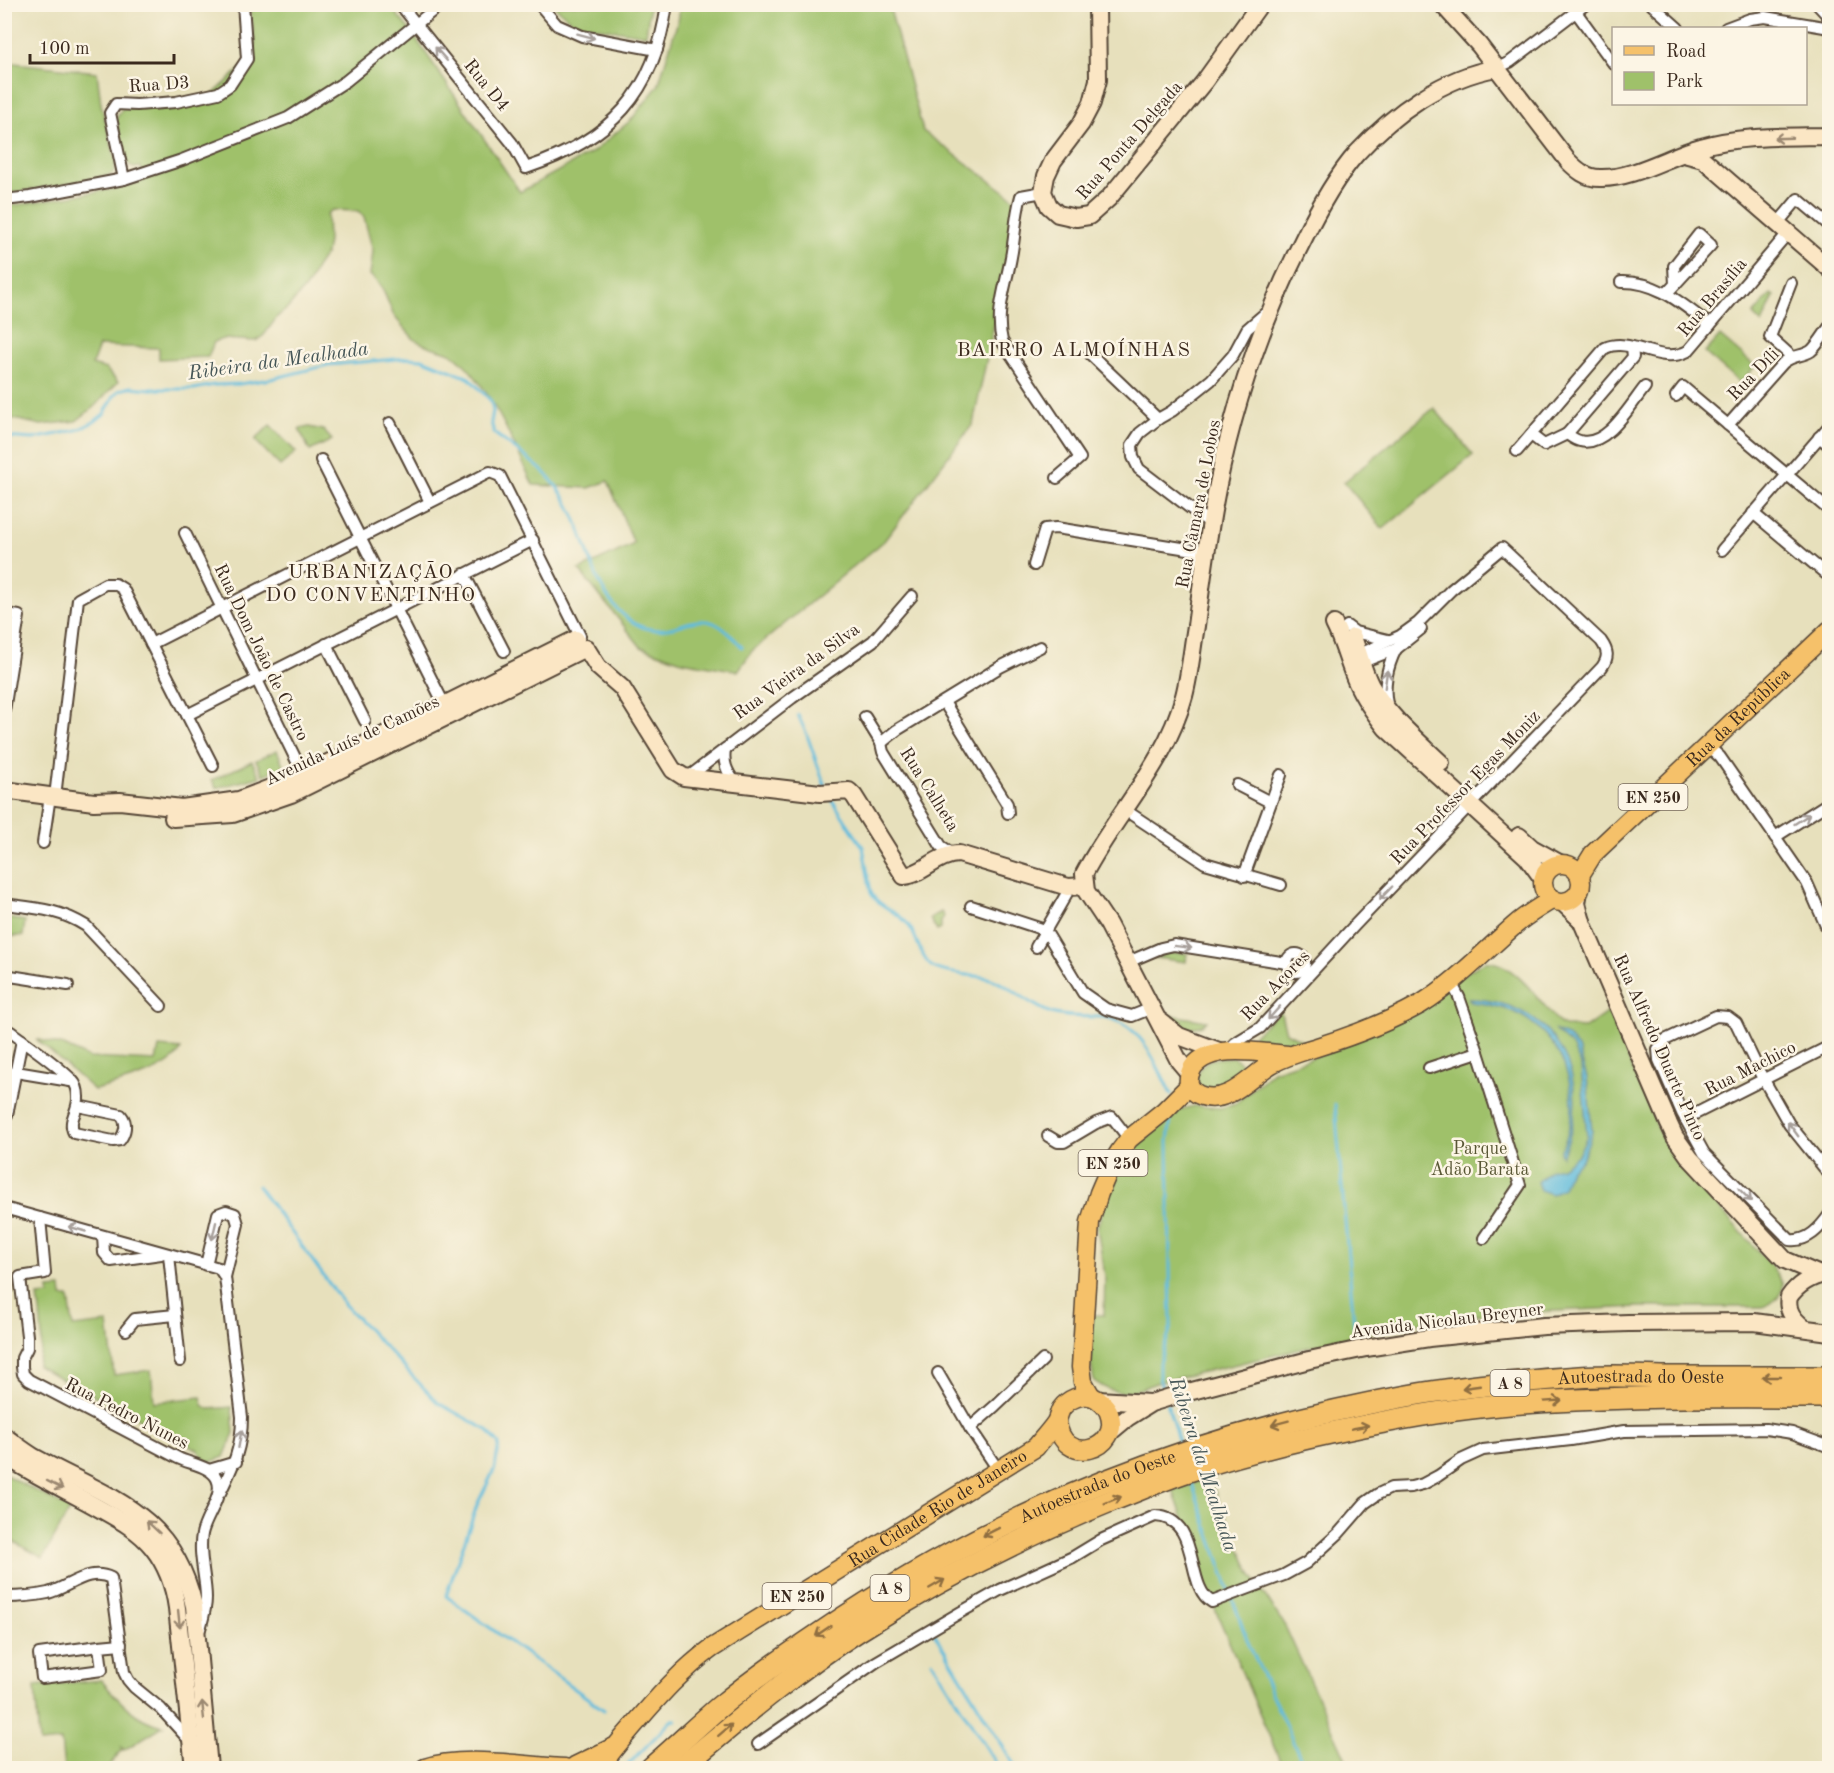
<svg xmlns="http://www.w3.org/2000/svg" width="1834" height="1773" viewBox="0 0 1834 1773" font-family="'Old Standard TT',serif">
<rect width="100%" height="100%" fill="#fcf5e5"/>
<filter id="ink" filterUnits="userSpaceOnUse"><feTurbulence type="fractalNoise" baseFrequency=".0167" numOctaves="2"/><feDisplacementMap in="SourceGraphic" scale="12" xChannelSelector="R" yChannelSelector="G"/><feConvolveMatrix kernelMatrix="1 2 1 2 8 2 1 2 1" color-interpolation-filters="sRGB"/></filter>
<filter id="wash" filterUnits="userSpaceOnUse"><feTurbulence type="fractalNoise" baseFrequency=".008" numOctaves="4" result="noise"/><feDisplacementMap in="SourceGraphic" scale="24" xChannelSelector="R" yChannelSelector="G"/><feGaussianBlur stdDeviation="1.35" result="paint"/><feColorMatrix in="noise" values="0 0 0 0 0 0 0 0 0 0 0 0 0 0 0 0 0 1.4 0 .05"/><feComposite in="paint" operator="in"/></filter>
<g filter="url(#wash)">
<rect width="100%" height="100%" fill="#e7e0bc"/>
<g fill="#9fc16a" stroke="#6d7644" stroke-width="1.5">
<path d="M249,5H389L413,34L520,192L593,152L631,120L658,86L679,17V5H889L923,131L1015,199L1009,253L973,424L884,541L752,651L738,671L682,661L641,647L579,570L634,544L608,481L589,488L533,485C516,448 487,380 455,356C445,348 425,349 413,338C411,335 393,316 393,314C385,296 385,288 370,275L373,251L364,217L358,211L332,210L327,214L328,241L326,253L316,268L309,283L288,308L278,316L264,335L256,341L223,339L214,342L208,357L159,359V348L99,346L92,365L106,369L118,382L94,407L76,421L41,425L5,417V207L113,189L144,181L141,167L134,168L126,162L116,119L122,109L208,99L252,58L255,42Z"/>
<path d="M553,5H650L646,35L575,24Z"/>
<path d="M5,62L97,72L101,104L116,161L114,172L110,175L55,186L5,194Z"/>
<path d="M1771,294L1774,296L1762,324L1753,315Z"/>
<path d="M1720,336L1755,366L1740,383L1705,353Z"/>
<path d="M1434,408L1473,455L1383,529L1344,482Z"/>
<path d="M270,425L296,452L280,466L255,440Z"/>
<path d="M309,427L323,430L332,440L310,451L299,429Z"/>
<path d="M277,750L284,767L263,775L256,760Z"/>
<path d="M252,761L260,777L216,788L212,780Z"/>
<path d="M941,912L944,916L941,922V929L937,931L930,919Z"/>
<path d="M5,918L25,921L23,936H10L6,934L5,936Z"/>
<path d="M1166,953H1187L1186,962L1156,958Z"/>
<path d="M1484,962C1512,958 1542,1004 1558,1022L1566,1027L1585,1028L1608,1012L1663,1140L1673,1157L1769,1263L1783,1284C1783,1295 1773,1303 1763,1307H1639L1472,1315L1394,1327L1156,1383C1129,1394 1118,1398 1094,1381L1091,1363L1092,1315H1104L1105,1276L1097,1228L1108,1194L1123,1165L1142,1141L1179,1110L1194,1106L1221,1108L1236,1103L1273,1071L1338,1049Z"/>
<path d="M1280,1010L1286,1032L1305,1042L1288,1046L1249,1044L1248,1041Z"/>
<path d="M1170,1015L1207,1021C1201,1029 1190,1025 1184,1032L1168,1020Z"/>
<path d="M36,1039L64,1046L89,1058L156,1061L159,1047L181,1049C171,1072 117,1084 94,1090Z"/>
<path d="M1234,1057C1252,1069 1237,1089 1220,1091C1214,1091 1206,1089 1200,1088L1196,1080C1201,1057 1214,1058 1234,1057Z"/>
<path d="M61,1288L62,1297H69L73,1327L108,1323L114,1375L151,1370L154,1402L201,1397L203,1405L209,1409L232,1407L234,1433L224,1457L210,1462L205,1460L197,1449L37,1366C45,1342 41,1320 38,1296L49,1295V1289Z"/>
<path d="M4,1474L70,1509L43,1558L5,1537Z"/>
<path d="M1209,1478L1251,1574L1285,1626L1350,1768H1283L1212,1602L1173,1490Z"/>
<path d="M101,1680C118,1700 136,1721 163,1726L124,1750L120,1746L122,1750L107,1768H64L61,1741L39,1743L35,1686Z"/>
</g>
<g fill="#5ebbdc" stroke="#4c727d" stroke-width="1.5">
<path d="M1469,999C1555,1000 1598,1081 1562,1156L1560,1152C1586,1105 1568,1041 1520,1015C1505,1007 1489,1004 1471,1002Z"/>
<path d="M1554,1030L1567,1036L1578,1048L1587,1078L1592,1132L1582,1160L1570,1170L1563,1188L1552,1194L1540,1190L1537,1182L1550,1170L1561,1167L1578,1155L1587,1136L1581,1065L1572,1046Z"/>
</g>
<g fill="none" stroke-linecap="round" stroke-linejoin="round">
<g stroke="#5ebbdc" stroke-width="3">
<path d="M4,437L33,439L77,430L94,422L104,414L114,396L120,390L131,387L151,389H194L214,385L239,384L271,379L328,365L408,358L422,359L469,378L491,401L493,411L491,422L494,433C520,454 545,467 564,497C589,536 589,588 627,618C663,647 686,612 714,623C725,628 734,638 742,647"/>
<path d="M798,715L807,735L825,786"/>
<path d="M830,797L863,847L871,893C877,905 895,911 905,921C917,932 918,954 930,965C941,975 976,974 991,979C1013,987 1029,1005 1051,1013C1066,1018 1085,1016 1101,1017C1141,1020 1155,1063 1171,1094"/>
<path d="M1335,1105L1355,1336"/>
<path d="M258,1186L344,1304L438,1403L487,1430L499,1444L495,1468L477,1505L446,1596L604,1710"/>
<path d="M1164,1394L1159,1378V1363L1171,1327L1168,1141L1171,1117"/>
<path d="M1167,1403L1180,1446"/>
<path d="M1190,1478L1247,1640L1305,1768"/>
<path d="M933,1631L1016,1768"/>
<path d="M932,1661L999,1768"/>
<path d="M625,1768L672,1720H676"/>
<path d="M710,1768H711"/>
</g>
</g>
</g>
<g filter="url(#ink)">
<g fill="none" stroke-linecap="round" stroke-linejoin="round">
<g stroke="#554536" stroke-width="14">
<g id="street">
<path d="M400,4L512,143L526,168C610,140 655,94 667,4"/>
<path d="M539,4L557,25L582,36L657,50"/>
<path d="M1651,4L1678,28"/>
<path d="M1817,4L1830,18"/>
<path d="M1576,12L1614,64"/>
<path d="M1726,28L1750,19L1765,17L1830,28"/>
<path d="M1497,68L1510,62L1586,4"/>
<path d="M124,179L110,113L116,104L137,105L176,102L218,93L230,85L247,59L243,4"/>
<path d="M1043,192L1021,196C1015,217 1015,237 1011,257C1006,286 995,312 1002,341L1080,458L1057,478"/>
<path d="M4,200L30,197L124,179L182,160L288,118L346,81L441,4"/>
<path d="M1777,224L1798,199L1830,226"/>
<path d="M1621,282C1658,281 1682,304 1710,325"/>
<path d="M1791,283L1770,337L1791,356"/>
<path d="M1667,293L1711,245L1699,234L1674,266L1675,284"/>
<path d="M1090,354L1158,419"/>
<path d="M1676,396L1683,387L1830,511"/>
<path d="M390,423L430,502"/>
<path d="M1728,425L1783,363C1794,354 1802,357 1811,351C1818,345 1824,334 1830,326"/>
<path d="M1567,434L1633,357L1632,347"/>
<path d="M1531,435L1544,445L1567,434C1570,436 1575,440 1580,441C1607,448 1631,404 1645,387"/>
<path d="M1819,437L1830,446"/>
<path d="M1517,451L1605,348C1632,336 1659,366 1688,351L1788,233"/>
<path d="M321,460L447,710"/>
<path d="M1753,513L1826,574"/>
<path d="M1211,524L1139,469L1133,457L1132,445L1140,433L1158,419L1172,411L1211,380L1233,355L1247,329L1269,310"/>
<path d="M185,533L306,780"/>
<path d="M1722,550L1830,425"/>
<path d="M1034,565L1045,529L1056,528L1207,552"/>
<path d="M464,574L504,651"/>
<path d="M4,610L7,614L19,616L4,711"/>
<path d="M1347,626L1355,632L1388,640"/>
<path d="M151,644L490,472L500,476L580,636"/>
<path d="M326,644L365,721"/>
<path d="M1357,664L1396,649L1421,629"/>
<path d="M944,702L1007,804L1008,813"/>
<path d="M1387,704C1383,684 1387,667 1396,649"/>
<path d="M187,715L533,540"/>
<path d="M865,717L881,743L883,752L941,846L953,854"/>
<path d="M881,743L897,730L1000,667L1040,647"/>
<path d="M1708,746L1720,757L1807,883L1830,935"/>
<path d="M725,749C723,762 726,771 735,782"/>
<path d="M687,778L792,698L873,641L912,596"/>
<path d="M1237,785L1270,802"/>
<path d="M55,797L78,599L105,584H115L123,589L213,766"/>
<path d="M1125,810L1205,863L1281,885"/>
<path d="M1775,837L1830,802"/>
<path d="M43,843L50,796"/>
<path d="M1244,876L1281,775"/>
<path d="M4,904C35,908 59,909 86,926L161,1006"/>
<path d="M971,906L1045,930L1083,993L1106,1009L1132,1016L1152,1008"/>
<path d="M1036,947L1067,893L1068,887"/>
<circle cx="1296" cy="963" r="9"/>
<path d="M1128,962L1161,948L1174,945L1287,963"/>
<path d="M4,975L68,985"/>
<path d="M4,1031L11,1032C31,1047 54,1062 72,1080C76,1084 78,1091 78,1097C79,1111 67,1120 74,1133L113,1141L120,1140C125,1133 128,1123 121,1115L78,1106"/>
<path d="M1228,1050L1235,1043L1260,1028L1355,925L1602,667C1609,657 1608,651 1601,641L1502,548L1451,590L1418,623L1400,636L1355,656"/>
<path d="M1478,1052L1520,1185L1484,1238"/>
<path d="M1429,1068L1478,1052L1459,997L1451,982"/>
<path d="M16,1072L70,1081"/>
<path d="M7,1115L22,1040"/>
<path d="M1685,1119L1830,1046"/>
<path d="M1048,1136L1058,1142H1064L1096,1123L1112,1117L1129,1139"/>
<path d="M1830,1175L1789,1124L1760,1073L1736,1023L1728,1017L1716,1016L1665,1040L1658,1049L1659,1060L1682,1113L1704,1153L1790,1240C1808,1242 1820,1228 1830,1214"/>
<path d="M4,1208L219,1268L225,1277L242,1417C242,1448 233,1466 220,1493"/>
<path d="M40,1218L45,1273L20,1277L27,1336V1348L22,1358V1367L23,1374L29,1380C78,1406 128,1432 178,1458C190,1464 211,1466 217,1479C225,1495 205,1517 202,1534C198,1554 206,1578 206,1598C206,1609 203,1618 200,1629"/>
<path d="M103,1236L104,1253L111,1261L161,1254"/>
<path d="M169,1255L180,1361"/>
<path d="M206,1265L218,1214L226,1211L235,1214L238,1224L225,1277"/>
<path d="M126,1330L135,1319L175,1315"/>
<path d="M938,1373L970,1428L999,1471"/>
<path d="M970,1428L995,1406L1043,1360"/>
<path d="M209,1470L236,1462"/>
<path d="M4,1597C19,1597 34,1596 48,1593C70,1587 88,1567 111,1578L124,1672L128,1680L134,1687L161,1709L190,1741"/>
<path d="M99,1646L39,1654L42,1678L102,1670L99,1646L121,1644"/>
<path d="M758,1744L876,1662L961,1612L1000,1590L1073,1557L1101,1540L1155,1516C1202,1518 1184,1587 1212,1602L1284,1575L1306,1563L1339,1533L1365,1503L1378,1494L1391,1488L1411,1487L1423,1484L1438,1476L1461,1460L1483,1450L1571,1440L1624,1431L1766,1429L1792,1433L1830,1447"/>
</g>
</g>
<g stroke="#554536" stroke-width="20">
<g id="secondary">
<path d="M1097,4L1098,80L1092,103L1081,124L1053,161L1046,176L1043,192L1049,206L1058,214L1076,218L1089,216L1109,198L1204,82L1260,4"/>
<path d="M1442,4L1479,45L1568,161C1577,170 1586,178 1600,178C1633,179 1669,156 1701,147C1740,135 1789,137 1830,136"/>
<path d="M1684,154L1703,159L1830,269"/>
<path d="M1334,624C1344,643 1348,664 1357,683C1364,699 1375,714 1386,728L1527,857L1543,879"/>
<path d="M1353,637C1359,653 1363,671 1371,686C1388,716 1417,740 1441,763"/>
<path d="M586,648L598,667L622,688L673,770L684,777L820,793L849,791L854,796L904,876C923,875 937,854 959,854L1068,887L1084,886"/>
<path d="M4,790L94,802L120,801L182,808L239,800L304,775L576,639"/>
<path d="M173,818L233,814L291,794L581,650"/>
<path d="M1519,836L1532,848L1561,864"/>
<path d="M1579,891L1577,903L1582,922L1669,1124L1675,1137L1690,1158L1785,1260L1820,1275"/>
<path d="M1562,902L1582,921"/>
<path d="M1160,1021L1179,1036L1219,1051"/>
<path d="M1190,1074L1179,1061L1108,924L1086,891L1084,874C1116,813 1166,764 1184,696C1190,673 1192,649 1196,626C1202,580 1208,534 1217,489C1234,404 1263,319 1302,242C1317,211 1334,179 1357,153C1394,113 1443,77 1497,68"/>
<path d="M1803,1327C1793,1319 1786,1310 1789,1297C1797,1285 1811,1276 1825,1274"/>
<path d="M1098,1400L1150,1403"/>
<path d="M1109,1433L1127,1418L1151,1403L1177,1395L1309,1360L1366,1348L1429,1338L1544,1326L1628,1323L1754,1322L1830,1332"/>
<path d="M4,1436C14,1443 24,1451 34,1457C109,1498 173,1512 194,1606L209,1768"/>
<path d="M4,1455C35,1476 69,1491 102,1510C120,1520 140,1531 153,1548C167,1566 174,1586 177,1608L194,1768"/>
</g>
</g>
<g stroke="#554536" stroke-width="21">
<g id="primary">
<circle cx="1562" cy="883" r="19"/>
<path id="s1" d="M1580,875L1593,854L1830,630"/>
<path d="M1288,1055C1261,1053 1212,1042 1193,1067C1190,1072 1188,1078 1189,1084C1191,1090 1196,1094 1202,1096C1229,1105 1251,1075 1273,1063C1288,1055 1304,1051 1320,1046C1355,1035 1389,1022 1421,1004C1456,982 1484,952 1515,925C1526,915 1540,907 1553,899"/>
<path d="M1091,1396L1083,1382L1081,1367L1090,1222L1099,1193L1111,1165L1120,1151L1129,1139L1164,1111L1189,1086"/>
<path d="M575,1766L612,1748"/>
<path d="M425,1768C462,1755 524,1766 565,1768"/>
<path id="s2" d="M600,1768C610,1752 623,1738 635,1724C659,1696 682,1670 712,1648L1036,1447C1042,1439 1050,1431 1056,1422C1058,1418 1059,1413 1061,1409C1068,1399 1082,1393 1093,1397C1100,1400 1107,1407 1109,1413C1123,1450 1062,1469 1057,1421"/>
</g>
</g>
<g stroke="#554536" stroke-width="24">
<g id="highway">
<path id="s3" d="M651,1768C673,1749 695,1728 718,1708C751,1681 786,1656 822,1632C1002,1509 1192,1435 1407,1396C1463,1386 1522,1381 1579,1377C1606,1375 1635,1376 1662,1377C1718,1377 1774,1377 1830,1377"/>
<path d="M681,1768C738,1720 795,1671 858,1631C939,1579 1024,1536 1113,1500C1142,1489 1171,1476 1201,1467C1254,1450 1309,1437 1364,1426C1408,1417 1454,1409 1499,1405C1609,1395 1719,1397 1830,1397"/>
</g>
</g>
<use href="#street" stroke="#fff" stroke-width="10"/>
<use href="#secondary" stroke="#fbe6c4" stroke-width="16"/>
<use href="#primary" stroke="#f5c16b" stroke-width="18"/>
<use href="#highway" stroke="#f5c16b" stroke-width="21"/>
</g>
<defs><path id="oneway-shaft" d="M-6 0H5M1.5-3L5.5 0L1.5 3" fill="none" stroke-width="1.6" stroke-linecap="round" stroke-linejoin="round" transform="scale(1.5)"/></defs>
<g stroke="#a79f9a">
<use href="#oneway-shaft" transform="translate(586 36) rotate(15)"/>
<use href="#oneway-shaft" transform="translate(441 54) rotate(-131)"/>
<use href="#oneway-shaft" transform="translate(1386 679) rotate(-82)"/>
<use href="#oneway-shaft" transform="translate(1802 819) rotate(-33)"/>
<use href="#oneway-shaft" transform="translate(1386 893) rotate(134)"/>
<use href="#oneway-shaft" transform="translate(1183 947) rotate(7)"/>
<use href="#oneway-shaft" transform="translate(1274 1013) rotate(132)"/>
<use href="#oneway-shaft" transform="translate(1793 1129) rotate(-126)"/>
<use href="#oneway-shaft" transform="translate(1745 1195) rotate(45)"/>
<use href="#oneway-shaft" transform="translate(77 1229) rotate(-164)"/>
<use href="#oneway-shaft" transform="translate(214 1231) rotate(103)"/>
<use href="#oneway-shaft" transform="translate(240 1439) rotate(-80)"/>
</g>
<g stroke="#9b8871">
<use href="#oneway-shaft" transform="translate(1783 138) rotate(178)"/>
<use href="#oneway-shaft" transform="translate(55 1485) rotate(27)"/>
<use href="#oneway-shaft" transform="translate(153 1527) rotate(-137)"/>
<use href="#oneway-shaft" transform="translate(179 1619) rotate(84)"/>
<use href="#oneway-shaft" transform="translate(203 1710) rotate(-96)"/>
</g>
<g stroke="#8f6e41">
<use href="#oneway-shaft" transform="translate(1771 1377) rotate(-180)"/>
<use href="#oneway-shaft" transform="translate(1471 1387) rotate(172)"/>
<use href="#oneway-shaft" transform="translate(1553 1401) rotate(-4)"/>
<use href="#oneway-shaft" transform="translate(1280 1423) rotate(165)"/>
<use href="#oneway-shaft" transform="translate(1360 1427) rotate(-11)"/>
<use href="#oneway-shaft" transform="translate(1113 1500) rotate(-22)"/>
<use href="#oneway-shaft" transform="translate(991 1532) rotate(153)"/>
<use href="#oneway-shaft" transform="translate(937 1584) rotate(-30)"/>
<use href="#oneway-shaft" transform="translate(823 1631) rotate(146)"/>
<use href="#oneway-shaft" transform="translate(725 1730) rotate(-41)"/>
</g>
</g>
<g text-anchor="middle" stroke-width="5" stroke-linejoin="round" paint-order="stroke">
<g fill="#fcf5e5" stroke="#75675a" stroke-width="1.5">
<rect x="1618.5" y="784" width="69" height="26" rx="4.5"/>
<rect x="1078.5" y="1150" width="69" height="26" rx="4.5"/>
<rect x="1490.5" y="1370" width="39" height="26" rx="4.5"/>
<rect x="870.5" y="1575" width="39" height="26" rx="4.5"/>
<rect x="762.5" y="1583" width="69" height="26" rx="4.5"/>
</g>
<g font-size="16" font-weight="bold" fill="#3b2a1e">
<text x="1653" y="803">EN 250</text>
<text x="1113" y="1169">EN 250</text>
<text x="1510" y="1389">A 8</text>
<text x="890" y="1594">A 8</text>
<text x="797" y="1602">EN 250</text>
</g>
<g font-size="18" fill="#3b2a1e" stroke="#fcf5e5">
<text transform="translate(159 84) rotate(-4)" y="6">Rua D3</text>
<text transform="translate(487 85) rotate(51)" y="6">Rua D4</text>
<text transform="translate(1129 140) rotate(-49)" y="6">Rua Ponta Delgada</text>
<text transform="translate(1712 297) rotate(-50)" y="6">Rua Brasília</text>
<text transform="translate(1753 374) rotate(-46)" y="6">Rua Díli</text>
<text transform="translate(1198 504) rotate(-79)" y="6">Rua Câmara de Lobos</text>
<text transform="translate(262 652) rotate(64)" y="6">Rua Dom João de Castro</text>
<text transform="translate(796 671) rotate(-36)" y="6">Rua Vieira da Silva</text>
<text dy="6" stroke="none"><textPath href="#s1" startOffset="224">Rua da República</textPath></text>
<text transform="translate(352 740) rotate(-25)" y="6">Avenida Luís de Camões</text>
<text transform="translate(1465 787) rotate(-46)" y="6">Rua Professor Egas Moniz</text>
<text transform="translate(930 789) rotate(58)" y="6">Rua Calheta</text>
<text transform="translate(1275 985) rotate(-46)" y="6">Rua Açores</text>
<text transform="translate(1660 1047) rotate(66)" y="6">Rua Alfredo Duarte Pinto</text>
<text transform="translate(1750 1068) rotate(-27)" y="6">Rua Machico</text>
<text transform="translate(1447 1320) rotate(-7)" y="6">Avenida Nicolau Breyner</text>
<text dy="6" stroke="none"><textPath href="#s3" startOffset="1089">Autoestrada do Oeste</textPath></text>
<text transform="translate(127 1413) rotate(27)" y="6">Rua Pedro Nunes</text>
<text dy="6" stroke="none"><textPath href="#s3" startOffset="531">Autoestrada do Oeste</textPath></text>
<text dy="6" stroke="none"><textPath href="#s2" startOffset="430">Rua Cidade Rio de Janeiro</textPath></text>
</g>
<g font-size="18" fill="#595735" stroke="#fcf5e5">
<text x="1480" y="1154">Parque<tspan x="1480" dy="21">Adão Barata</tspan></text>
</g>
<g font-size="20" letter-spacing="1.5" fill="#3b2a1e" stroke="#fcf5e5">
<text x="1074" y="356">BAIRRO ALMOÍNHAS</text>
<text x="371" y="578">URBANIZAÇÃO<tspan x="371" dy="23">DO CONVENTINHO</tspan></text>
</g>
<g font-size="20" font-style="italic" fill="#465657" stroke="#fcf5e5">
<text transform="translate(278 360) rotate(-8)" y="7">Ribeira da Mealhada</text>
<text transform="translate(1204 1464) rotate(72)" y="7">Ribeira da Mealhada</text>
</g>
</g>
<rect width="1834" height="1773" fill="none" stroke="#fcf5e5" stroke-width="24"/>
<rect x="1612" y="27" width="195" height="78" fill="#fcf5e5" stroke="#afa495" stroke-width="1.5"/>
<rect x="1624" y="46" width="30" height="9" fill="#f5c16b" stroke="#afa495" stroke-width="1.5"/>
<text x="1666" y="57" font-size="18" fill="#3b2a1e">Road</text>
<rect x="1624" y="72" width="30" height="18" fill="#9fc16a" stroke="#afa495" stroke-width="1.5"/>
<text x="1666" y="87" font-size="18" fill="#3b2a1e">Park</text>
<path d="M30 54v9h144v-9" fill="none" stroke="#3b2a1e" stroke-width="3"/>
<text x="39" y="54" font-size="18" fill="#3b2a1e" stroke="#fcf5e5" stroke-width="4.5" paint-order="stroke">100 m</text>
</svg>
